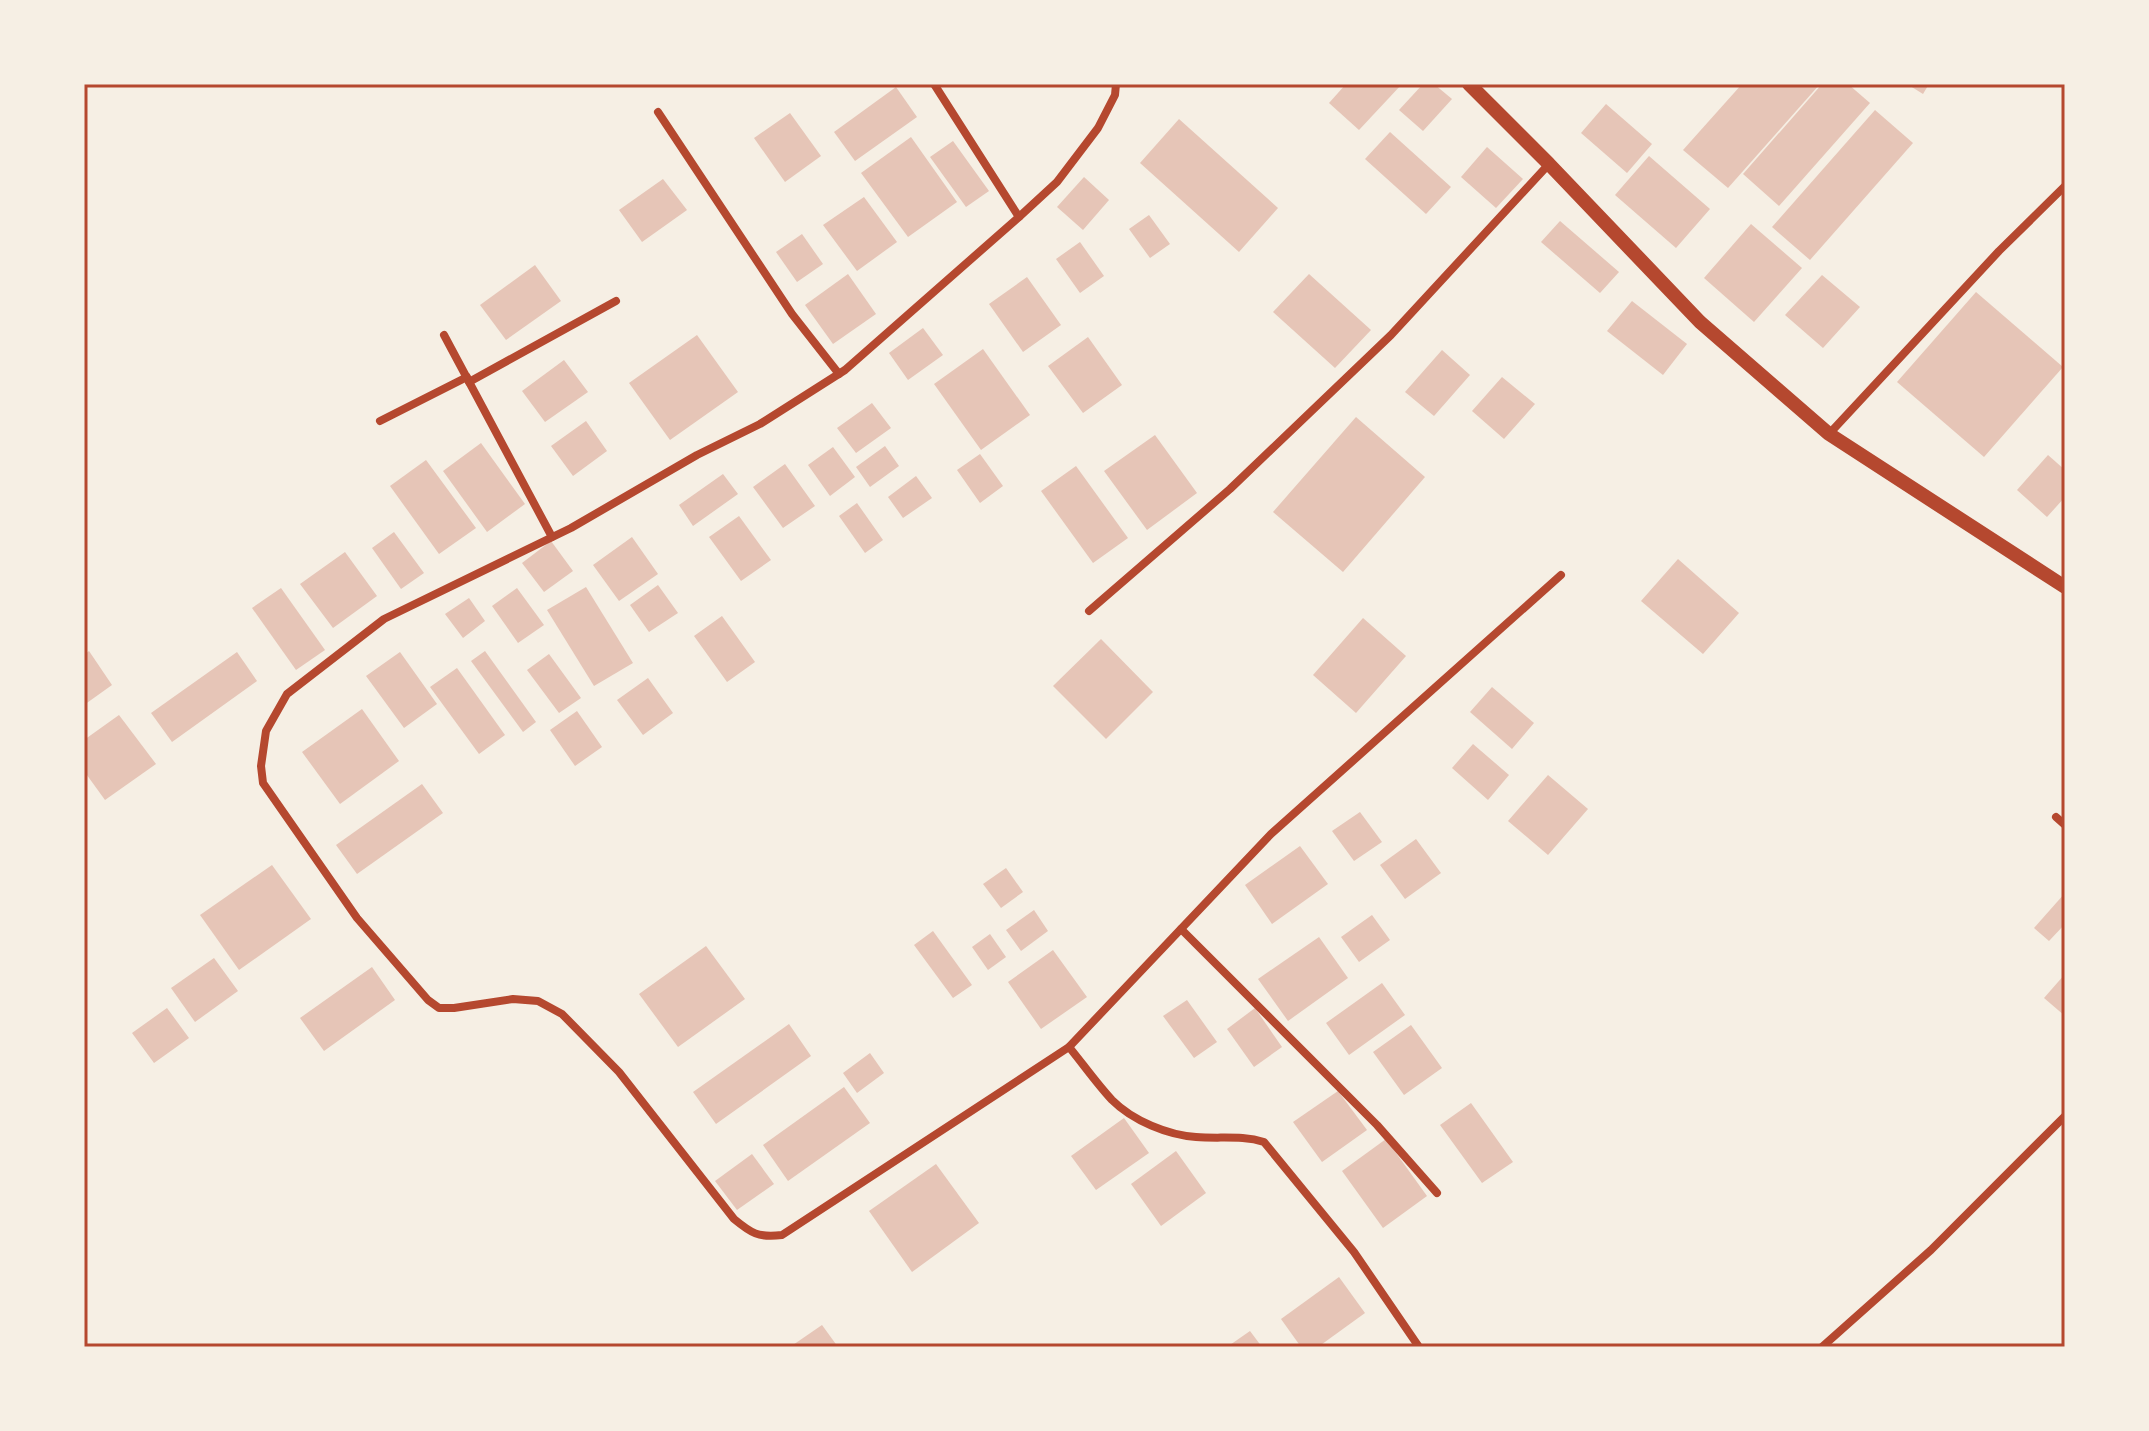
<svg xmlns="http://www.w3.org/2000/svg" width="2149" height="1431" viewBox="0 0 2149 1431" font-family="'Public Sans',sans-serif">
<rect width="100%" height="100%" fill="#f6efe4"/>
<g fill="#e6c5b7">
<path d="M1346,84H1402L1359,130L1329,103Z"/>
<path d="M1423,84H1434L1452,99L1423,131L1399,110Z"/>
<path d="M1742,84H1820L1728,188L1683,150Z"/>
<path d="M1822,84H1848L1870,103L1779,206L1743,174Z"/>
<path d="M1907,84H1929L1923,94Z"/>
<path d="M896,87L917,117L855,161L834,132Z"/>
<path d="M1606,104L1652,144L1627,173L1581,133Z"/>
<path d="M1875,110L1913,143L1810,260L1772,227Z"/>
<path d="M790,113L821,156L785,182L754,138Z"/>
<path d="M1179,119L1278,208L1239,252L1140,163Z"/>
<path d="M1390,132L1451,187L1426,214L1365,159Z"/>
<path d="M911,137L957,202L908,237L861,173Z"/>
<path d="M953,141L989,191L966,207L930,157Z"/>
<path d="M1487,147L1523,179L1496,208L1461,177Z"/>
<path d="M1649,156L1710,209L1676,248L1615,195Z"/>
<path d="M1084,177L1109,200L1083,230L1057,207Z"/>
<path d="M663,179L687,210L642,242L619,210Z"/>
<path d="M864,197L897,242L857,271L823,225Z"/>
<path d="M1149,215L1170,244L1150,258L1129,229Z"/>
<path d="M1560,221L1619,272L1600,293L1541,242Z"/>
<path d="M1751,224L1802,268L1754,322L1704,278Z"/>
<path d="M802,234L823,264L797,282L776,252Z"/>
<path d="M1080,242L1104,276L1080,293L1056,259Z"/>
<path d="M535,265L561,301L506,340L480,305Z"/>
<path d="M848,274L876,314L833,344L805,305Z"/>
<path d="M1309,274L1371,330L1335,368L1273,312Z"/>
<path d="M1822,275L1860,307L1823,348L1785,315Z"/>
<path d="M1027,277L1061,325L1023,352L989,304Z"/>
<path d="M1976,292L2063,367L1984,457L1897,382Z"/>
<path d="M1632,301L1687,344L1663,375L1607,331Z"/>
<path d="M923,328L943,355L908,380L889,353Z"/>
<path d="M697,335L738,392L670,440L629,383Z"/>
<path d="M1088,337L1122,385L1083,413L1048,366Z"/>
<path d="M983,349L1030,415L981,450L934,384Z"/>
<path d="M1442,350L1470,375L1434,416L1405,392Z"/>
<path d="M564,360L588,392L545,422L522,391Z"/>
<path d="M1502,377L1535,404L1504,439L1472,411Z"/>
<path d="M872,403L891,428L856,453L837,428Z"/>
<path d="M1356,417L1425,477L1343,572L1273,512Z"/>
<path d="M586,421L607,451L573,476L551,446Z"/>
<path d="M1155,435L1197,493L1147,530L1104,471Z"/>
<path d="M481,443L525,504L487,532L443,471Z"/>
<path d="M885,446L899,466L870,487L856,467Z"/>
<path d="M833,447L855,477L830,496L808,465Z"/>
<path d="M980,454L1003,486L980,503L957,470Z"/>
<path d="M2048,455L2065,470V497L2047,517L2017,490Z"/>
<path d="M426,460L476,528L439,554L390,486Z"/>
<path d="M785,464L815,506L783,528L753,487Z"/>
<path d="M1076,466L1128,538L1093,563L1041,491Z"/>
<path d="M723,474L738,494L693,526L679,505Z"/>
<path d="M916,476L932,498L903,518L888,497Z"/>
<path d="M857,503L883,540L865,553L839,516Z"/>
<path d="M739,516L771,560L741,581L709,537Z"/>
<path d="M394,532L424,573L401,589L372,548Z"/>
<path d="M632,537L658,574L619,601L593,565Z"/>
<path d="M551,541L573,571L544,592L522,563Z"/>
<path d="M345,552L377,596L333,628L300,584Z"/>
<path d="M1678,559L1739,613L1703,654L1641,601Z"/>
<path d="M658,585L678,613L649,632L630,605Z"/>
<path d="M586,587L633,663L594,686L547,610Z"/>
<path d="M281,588L325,650L296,670L252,608Z"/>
<path d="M517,588L544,625L518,643L492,606Z"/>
<path d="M469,598L485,621L463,638L445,614Z"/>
<path d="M722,616L755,662L727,682L694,636Z"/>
<path d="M1363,618L1406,656L1356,713L1313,675Z"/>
<path d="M1101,639L1153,692L1106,739L1053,686Z"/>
<path d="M89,651L112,685L84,705V655Z"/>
<path d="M485,651L536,722L523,732L471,661Z"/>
<path d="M237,652L257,681L172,742L151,713Z"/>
<path d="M400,652L437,704L404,728L366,676Z"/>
<path d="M549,654L581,698L559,713L527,670Z"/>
<path d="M457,668L505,735L479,754L430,687Z"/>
<path d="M648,678L673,713L643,735L617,700Z"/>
<path d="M1492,687L1534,723L1512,749L1470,712Z"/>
<path d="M362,709L399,761L340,804L302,752Z"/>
<path d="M577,711L602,747L575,766L550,730Z"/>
<path d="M119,715L156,764L105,800L84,771V740Z"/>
<path d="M1473,744L1509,775L1488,800L1452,768Z"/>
<path d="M1548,775L1588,809L1548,855L1508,821Z"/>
<path d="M422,784L443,813L357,874L336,845Z"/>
<path d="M1360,812L1382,842L1354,861L1332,831Z"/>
<path d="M1416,839L1441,873L1405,899L1380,865Z"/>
<path d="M1300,846L1328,884L1272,924L1245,885Z"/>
<path d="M272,865L311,919L239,970L200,915Z"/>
<path d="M1006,868L1023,892L1001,908L983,884Z"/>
<path d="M2065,893V924L2049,941L2034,928Z"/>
<path d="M1034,910L1048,931L1021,951L1006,930Z"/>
<path d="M1372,915L1390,940L1359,962L1341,937Z"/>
<path d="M933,931L972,985L953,998L914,945Z"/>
<path d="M990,934L1006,957L988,970L972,947Z"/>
<path d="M1319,937L1348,978L1288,1021L1258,979Z"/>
<path d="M706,946L745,999L678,1047L639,994Z"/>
<path d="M1053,950L1087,997L1041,1029L1008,982Z"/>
<path d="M214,958L238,991L195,1022L171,988Z"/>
<path d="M372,967L395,1000L324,1051L300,1018Z"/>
<path d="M2065,974V1016L2044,998Z"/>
<path d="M1382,983L1405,1015L1349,1055L1326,1023Z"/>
<path d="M1187,1000L1217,1042L1194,1058L1163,1016Z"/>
<path d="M167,1008L189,1038L154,1063L132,1033Z"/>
<path d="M1255,1008L1282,1047L1254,1067L1227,1029Z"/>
<path d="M789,1024L811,1056L716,1124L693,1092Z"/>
<path d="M1411,1025L1442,1068L1404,1095L1373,1052Z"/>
<path d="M870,1053L884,1073L857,1093L843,1073Z"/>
<path d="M844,1087L870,1123L788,1181L763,1145Z"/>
<path d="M1338,1091L1367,1130L1322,1162L1293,1122Z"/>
<path d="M1471,1103L1513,1162L1482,1183L1440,1125Z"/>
<path d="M1124,1118L1149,1153L1096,1190L1071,1156Z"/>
<path d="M1386,1139L1427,1196L1383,1228L1342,1171Z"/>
<path d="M1176,1151L1206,1193L1161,1226L1131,1184Z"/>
<path d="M752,1154L774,1184L737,1210L715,1181Z"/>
<path d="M936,1164L979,1223L912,1272L869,1211Z"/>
<path d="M1339,1277L1365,1313L1318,1347H1301L1281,1319Z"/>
<path d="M822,1325L838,1347H790Z"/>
<path d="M1250,1331L1262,1347H1227Z"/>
</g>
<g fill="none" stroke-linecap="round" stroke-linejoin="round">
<g stroke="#b5482f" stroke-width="8">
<path d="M934,84L1019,217"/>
<path d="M1116,84L1115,95L1098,128L1057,182L1019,217L845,370L760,424L697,455L571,528L384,619L287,694L266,731L261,766L263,783L357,918L428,1000L439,1008H454L513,999L538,1001L562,1014L619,1072L734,1219C751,1233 758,1238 782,1235L1069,1047L1271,834L1561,575"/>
<path d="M658,112L792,314L839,374"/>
<path d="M444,335L552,537"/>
<path d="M469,382L616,301"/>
<path d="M380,421L467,377"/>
<path d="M1829,434L1999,251L2065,186"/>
<path d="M1089,611L1230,489L1391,335L1549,164"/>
<path d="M2056,817L2065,825"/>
<path d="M1181,929L1377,1125L1437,1193"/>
<path d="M1069,1047C1083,1064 1097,1084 1112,1100C1133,1121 1168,1135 1196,1137C1220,1139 1242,1135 1264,1142L1354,1252L1419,1347"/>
<path d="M1822,1347L1931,1250L2065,1116"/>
</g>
<path stroke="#b5482f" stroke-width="14" d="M1469,84L1549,164L1700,322L1829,434L2065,587"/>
</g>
<rect width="2149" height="1431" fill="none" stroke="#f6efe4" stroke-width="172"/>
<rect x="86" y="86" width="1977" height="1259" fill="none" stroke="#b5482f" stroke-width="3"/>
</svg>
